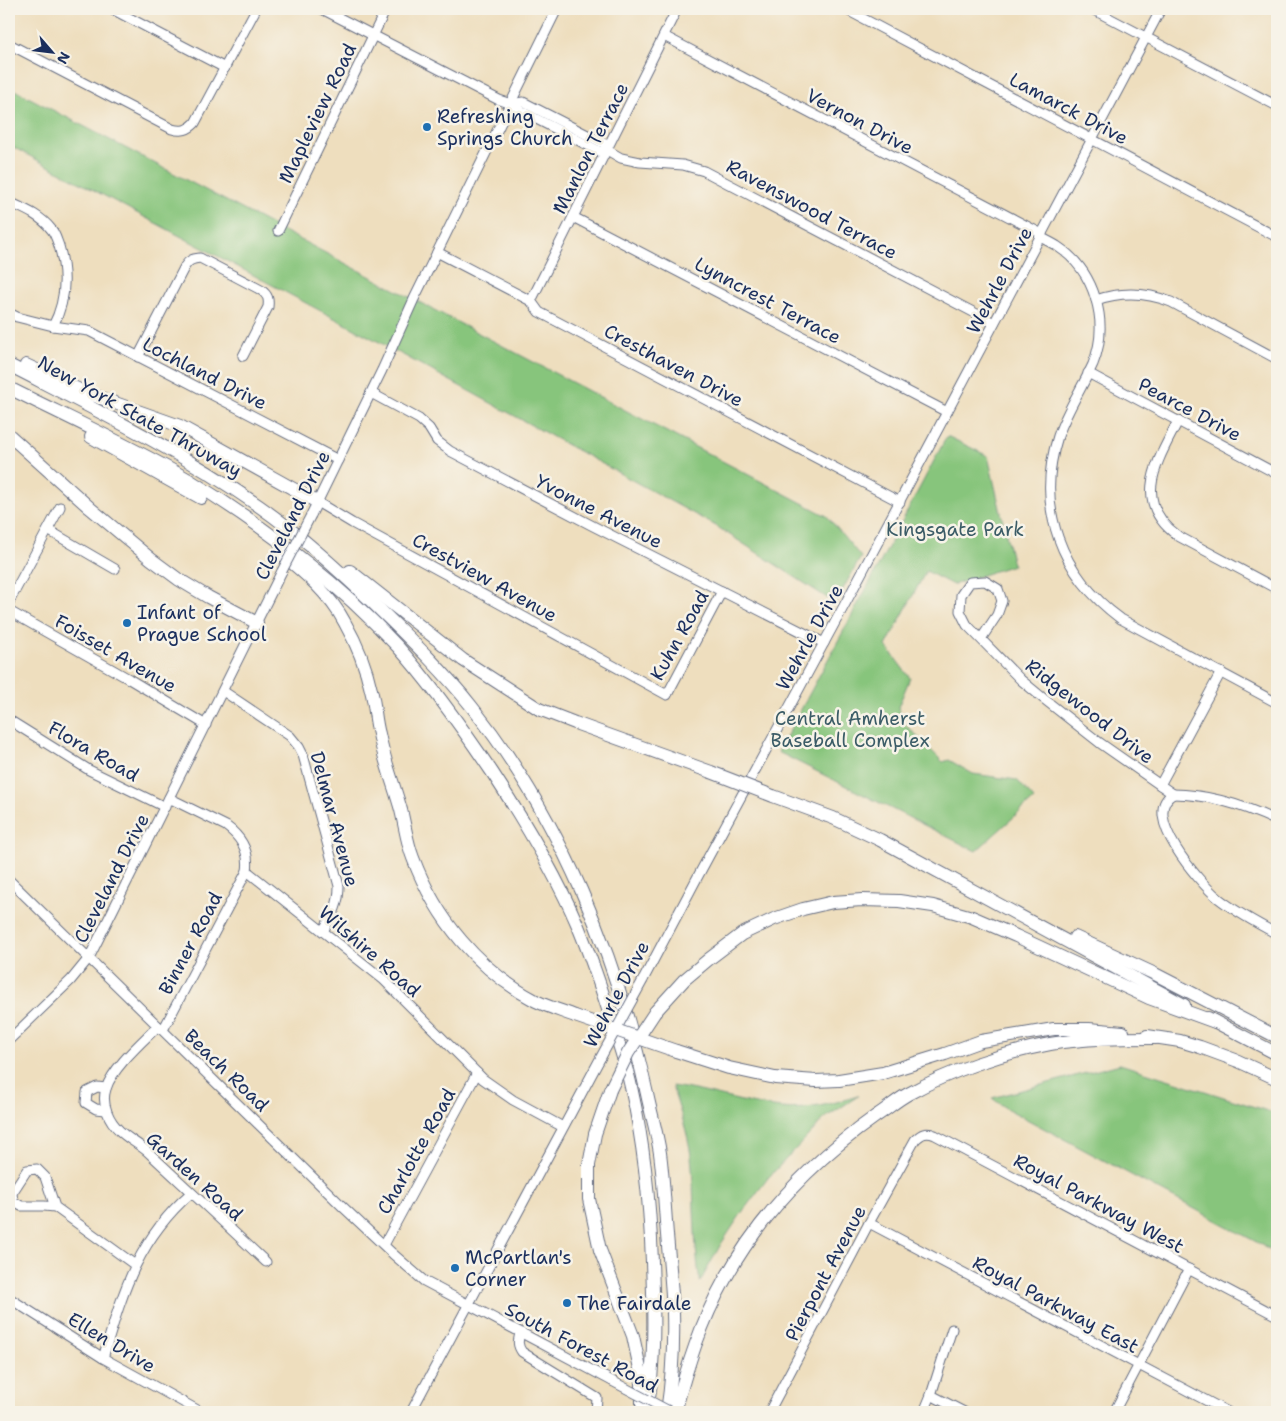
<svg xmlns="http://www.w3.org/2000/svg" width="1286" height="1421" viewBox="0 0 1286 1421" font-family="'Shantell Sans',sans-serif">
<rect width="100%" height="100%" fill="#f7f3e8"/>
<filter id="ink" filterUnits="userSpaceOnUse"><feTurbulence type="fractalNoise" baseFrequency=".02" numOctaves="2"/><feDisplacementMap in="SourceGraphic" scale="10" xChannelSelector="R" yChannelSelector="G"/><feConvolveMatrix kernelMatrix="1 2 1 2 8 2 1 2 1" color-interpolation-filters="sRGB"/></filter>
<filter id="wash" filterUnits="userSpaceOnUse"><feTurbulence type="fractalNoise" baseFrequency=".0096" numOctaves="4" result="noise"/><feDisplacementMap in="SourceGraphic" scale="20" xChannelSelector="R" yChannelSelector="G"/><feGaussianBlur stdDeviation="1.12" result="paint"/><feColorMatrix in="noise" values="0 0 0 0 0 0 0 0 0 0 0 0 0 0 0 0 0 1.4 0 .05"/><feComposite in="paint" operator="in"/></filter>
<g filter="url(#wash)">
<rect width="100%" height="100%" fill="#eedebe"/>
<g fill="#87c57c" stroke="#517a6d">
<path d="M9,87L827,516L861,557L835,603L716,526L381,343L9,145Z"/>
<path d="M947,436L988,456L1013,565L953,585L926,571L886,646L910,678L898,707L904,723L943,762L949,760L973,774L1017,780L1034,799L976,851L778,752L872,578Z"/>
<path d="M1120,1064L1277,1114V1253L1004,1107L992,1098Z"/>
<path d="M672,1086C709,1091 744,1104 781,1108C808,1111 833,1103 858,1096L825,1118L768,1178L743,1211L721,1244L700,1282C693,1241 695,1198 691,1156C688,1132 679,1109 672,1086Z"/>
</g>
</g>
<g filter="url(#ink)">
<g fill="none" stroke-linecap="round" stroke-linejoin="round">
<g stroke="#656c80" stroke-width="11">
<g id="minor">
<path d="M112,9L225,68"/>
<path d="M322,9L499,100L511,104L519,110L601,152L607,150L621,158L640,162L683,165L704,171L994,323"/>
<path d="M845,9L1277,237"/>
<path d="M1092,9L1277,106"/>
<path d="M664,36L1042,234"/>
<path d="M9,44L172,129C182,132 188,130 195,123L256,9"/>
<path d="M511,104L523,102L525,103L605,144L607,150"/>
<path d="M9,202C24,209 40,215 51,229C55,233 57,241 59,246C67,273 66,301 53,326L17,317L9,313"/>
<path d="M573,217L947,412"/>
<path d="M278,231L386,9"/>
<path d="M1040,237C1046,240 1052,243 1057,246C1095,271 1110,322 1093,364C1082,388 1067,410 1058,436C1035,508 1061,575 1121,619L1277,703"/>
<path d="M437,252L531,301L539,312L900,502"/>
<path d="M1096,300C1122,291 1146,292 1171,302L1277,359"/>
<path d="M531,301L677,9"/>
<path d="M53,326L89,331L338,460"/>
<path d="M138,357L185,266C189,260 192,259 200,258L261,290C268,295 269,299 268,307L243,356"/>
<path d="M1088,373L1277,474"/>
<path d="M371,393L419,419L429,428L437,441L450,451L593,526L824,643"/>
<path d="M1178,421C1158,461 1130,501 1178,536L1277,589"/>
<path d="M317,502L352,523L667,695L722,591"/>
<path d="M311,515L382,370L414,299L557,9"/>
<path d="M48,530L115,569"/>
<path d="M9,602L60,507"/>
<path d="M9,611L129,679L206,725"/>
<path d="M981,639L997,615L1002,601L998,589L985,581L970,582L961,595L960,611L967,625L1021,680L1044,699L1100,743L1173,794"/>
<path d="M223,691L290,736L299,747L303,755L339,886C339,905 333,914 323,931"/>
<path d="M9,720L89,770L165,807"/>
<path d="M1160,785L1221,672"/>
<path d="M1173,794C1139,814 1200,883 1218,898C1237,913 1257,923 1277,934"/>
<path d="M1173,794C1209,794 1245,806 1277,821"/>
<path d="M169,798L226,826C241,837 250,852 247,871L384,980L483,1079L513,1100L563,1127"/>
<path d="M9,880L343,1207L393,1254L424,1281L612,1381"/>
<path d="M643,980L697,878L852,591L1161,9"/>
<path d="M158,1026C143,1041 112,1068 106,1089C101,1104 109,1121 120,1131C128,1139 139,1144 148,1152L266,1262"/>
<path d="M163,1030L247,871"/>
<path d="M9,1040L71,980L89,958L282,571"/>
<path d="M106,1088L97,1087L87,1092L86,1103L96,1109L106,1110"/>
<path d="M55,1207L44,1206H21L13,1201L12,1193L27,1170L37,1169L45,1177L55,1207L135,1265"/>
<path d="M869,1223L1228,1412"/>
<path d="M384,1245L477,1073"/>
<path d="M9,1298L103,1358L201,1412"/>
<path d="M520,1333C518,1341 517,1345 522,1352L597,1398L596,1412"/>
<path d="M103,1358C123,1292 137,1240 191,1193"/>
<path d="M931,1395L964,1412"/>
<path d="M411,1412L601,1057"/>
<path d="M769,1412L869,1223L915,1140C921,1134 926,1131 935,1135L1277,1316"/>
<path d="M924,1412L931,1395L952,1329"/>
<path d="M1114,1412L1189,1269"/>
</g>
</g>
<g stroke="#656c80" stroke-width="14">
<g id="highway">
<path d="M9,365C94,409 180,451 259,506C299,534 335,567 371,601C406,635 442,669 472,707C560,817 617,957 647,1094C651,1113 657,1133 660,1153C664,1183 665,1215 668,1246C670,1268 672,1290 673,1312C674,1346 672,1379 667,1412"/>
<path d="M26,365L84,392L180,426L317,502"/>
<path d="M9,388C69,418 131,446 189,480C230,505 269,532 307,563C339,588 370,617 398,647C433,686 463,729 492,772C524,821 555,872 578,926C592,960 604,996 615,1031C620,1049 627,1068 631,1087C644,1144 650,1204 652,1262C654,1312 655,1363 647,1412"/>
<path d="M9,435L90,508L151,559L178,579L208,597L257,623"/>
<path d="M91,437L201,498"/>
<path d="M279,552C304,572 330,594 345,623C357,644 366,667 371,690C375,704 375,720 379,734C384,760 394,785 401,810C405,826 407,843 413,858C436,919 478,970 536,1001C548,1007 562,1011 575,1016"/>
<path d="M350,571L463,660L539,709L575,723L711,772"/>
<path d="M773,796L833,818L880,840L1184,1005"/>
<path d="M1075,937L1155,974L1277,1037"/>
<path d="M655,1012L684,980L709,959L742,934L774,919L803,909L833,902L862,900L899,901L933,906L972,917L1016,936L1149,998L1215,1022"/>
<path d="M1208,1018L1277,1054"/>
<path d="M1147,1036L1180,1041L1200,1047L1238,1061L1277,1079"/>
<path d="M676,1051L729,1068L775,1078L816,1081L839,1080L883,1073L945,1054L981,1041L1054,1029H1089L1123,1032"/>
<path d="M610,1090L595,1134L589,1165V1199L600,1250L633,1336L642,1378V1404"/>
<path d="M675,1412C687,1367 701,1322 724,1281C760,1215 815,1159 876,1116C887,1109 897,1100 908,1094C950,1071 1002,1053 1050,1044C1085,1038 1121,1038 1156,1038"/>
</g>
</g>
<use href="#minor" stroke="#fff" stroke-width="9"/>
<use href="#highway" stroke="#fff" stroke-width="12"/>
<g stroke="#656c80" stroke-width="11" stroke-linecap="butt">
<g id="minor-bridge">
<path d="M282,571L311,515"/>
<path d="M601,1057L643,980"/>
<path d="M612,1381L671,1412"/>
</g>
</g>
<g stroke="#656c80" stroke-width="14" stroke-linecap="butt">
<g id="highway-bridge">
<path d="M711,772L773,796"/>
<path d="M575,1016L676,1051"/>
<path d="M610,1090L628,1053L655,1012"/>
</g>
</g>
<use href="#minor-bridge" stroke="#fff" stroke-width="9"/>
<use href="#highway-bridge" stroke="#fff" stroke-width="12"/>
</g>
</g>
<g fill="#1f6fb2" stroke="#f7f3e8" stroke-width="2">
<circle cx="427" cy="127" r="5"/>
<circle cx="127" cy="623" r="5"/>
<circle cx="455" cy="1268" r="5"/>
<circle cx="567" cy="1303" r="5"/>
</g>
<g text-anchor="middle" stroke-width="5" stroke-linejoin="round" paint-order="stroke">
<g font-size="19" fill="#1b2f5e" stroke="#f7f3e8">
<text transform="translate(1069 108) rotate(28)" y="7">Lamarck Drive</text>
<text transform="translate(317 113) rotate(-64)" y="7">Mapleview Road</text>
<text transform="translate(860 121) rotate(28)" y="7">Vernon Drive</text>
<text transform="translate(590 148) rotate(-63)" y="7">Manlon Terrace</text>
<text transform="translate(812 209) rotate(28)" y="7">Ravenswood Terrace</text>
<text transform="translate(999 280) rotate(-62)" y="7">Wehrle Drive</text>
<text transform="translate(768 300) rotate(28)" y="7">Lynncrest Terrace</text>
<text transform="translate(674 365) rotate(28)" y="7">Cresthaven Drive</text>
<text transform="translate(205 373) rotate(27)" y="7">Lochland Drive</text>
<text transform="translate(1190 409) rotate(28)" y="7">Pearce Drive</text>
<text transform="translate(140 416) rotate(29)" y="7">New York State Thruway</text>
<text transform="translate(599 511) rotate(27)" y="7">Yvonne Avenue</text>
<text transform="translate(292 515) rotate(-63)" y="7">Cleveland Drive</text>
<text transform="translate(485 577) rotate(29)" y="7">Crestview Avenue</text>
<text transform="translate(679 635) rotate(-61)" y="7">Kuhn Road</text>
<text transform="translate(809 637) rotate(-61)" y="7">Wehrle Drive</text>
<text transform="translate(116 653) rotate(30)" y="7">Foisset Avenue</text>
<text transform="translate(1090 711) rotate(38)" y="7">Ridgewood Drive</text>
<text transform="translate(94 751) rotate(30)" y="7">Flora Road</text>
<text transform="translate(335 819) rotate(75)" y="7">Delmar Avenue</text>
<text transform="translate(111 878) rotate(-63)" y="7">Cleveland Drive</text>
<text transform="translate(190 943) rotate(-62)" y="7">Binner Road</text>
<text transform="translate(370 951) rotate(41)" y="7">Wilshire Road</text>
<text transform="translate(616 994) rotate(-62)" y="7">Wehrle Drive</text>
<text transform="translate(227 1070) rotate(44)" y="7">Beach Road</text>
<text transform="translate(416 1151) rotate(-61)" y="7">Charlotte Road</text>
<text transform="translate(195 1176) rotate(42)" y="7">Garden Road</text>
<text transform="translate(1099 1203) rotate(28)" y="7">Royal Parkway West</text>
<text transform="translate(825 1273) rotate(-62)" y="7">Pierpont Avenue</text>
<text transform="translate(1056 1304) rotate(28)" y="7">Royal Parkway East</text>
<text transform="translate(112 1342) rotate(31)" y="7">Ellen Drive</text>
<text transform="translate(582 1347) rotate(28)" y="7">South Forest Road</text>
</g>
<g font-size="19" fill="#1b2f5e" stroke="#f7f3e8" text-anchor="start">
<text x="437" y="123">Refreshing<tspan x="437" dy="22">Springs Church</tspan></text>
<text x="137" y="619">Infant of<tspan x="137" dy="22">Prague School</tspan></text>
<text x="465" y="1264">McPartlan's<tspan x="465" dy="22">Corner</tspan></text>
<text x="577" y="1310">The Fairdale</text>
</g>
<g font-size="19" fill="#3b5c67" stroke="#f7f3e8">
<text x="955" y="536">Kingsgate Park</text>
<text x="850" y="725">Central Amherst<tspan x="850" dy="22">Baseball Complex</tspan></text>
</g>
</g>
<rect width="1286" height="1421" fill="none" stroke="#f7f3e8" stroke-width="30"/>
<g transform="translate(52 52) rotate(118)" stroke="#f7f3e8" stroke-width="4" paint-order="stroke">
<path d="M0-4L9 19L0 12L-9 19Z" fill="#1b2f5e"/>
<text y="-8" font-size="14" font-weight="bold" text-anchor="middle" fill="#1b2f5e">N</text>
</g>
</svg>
